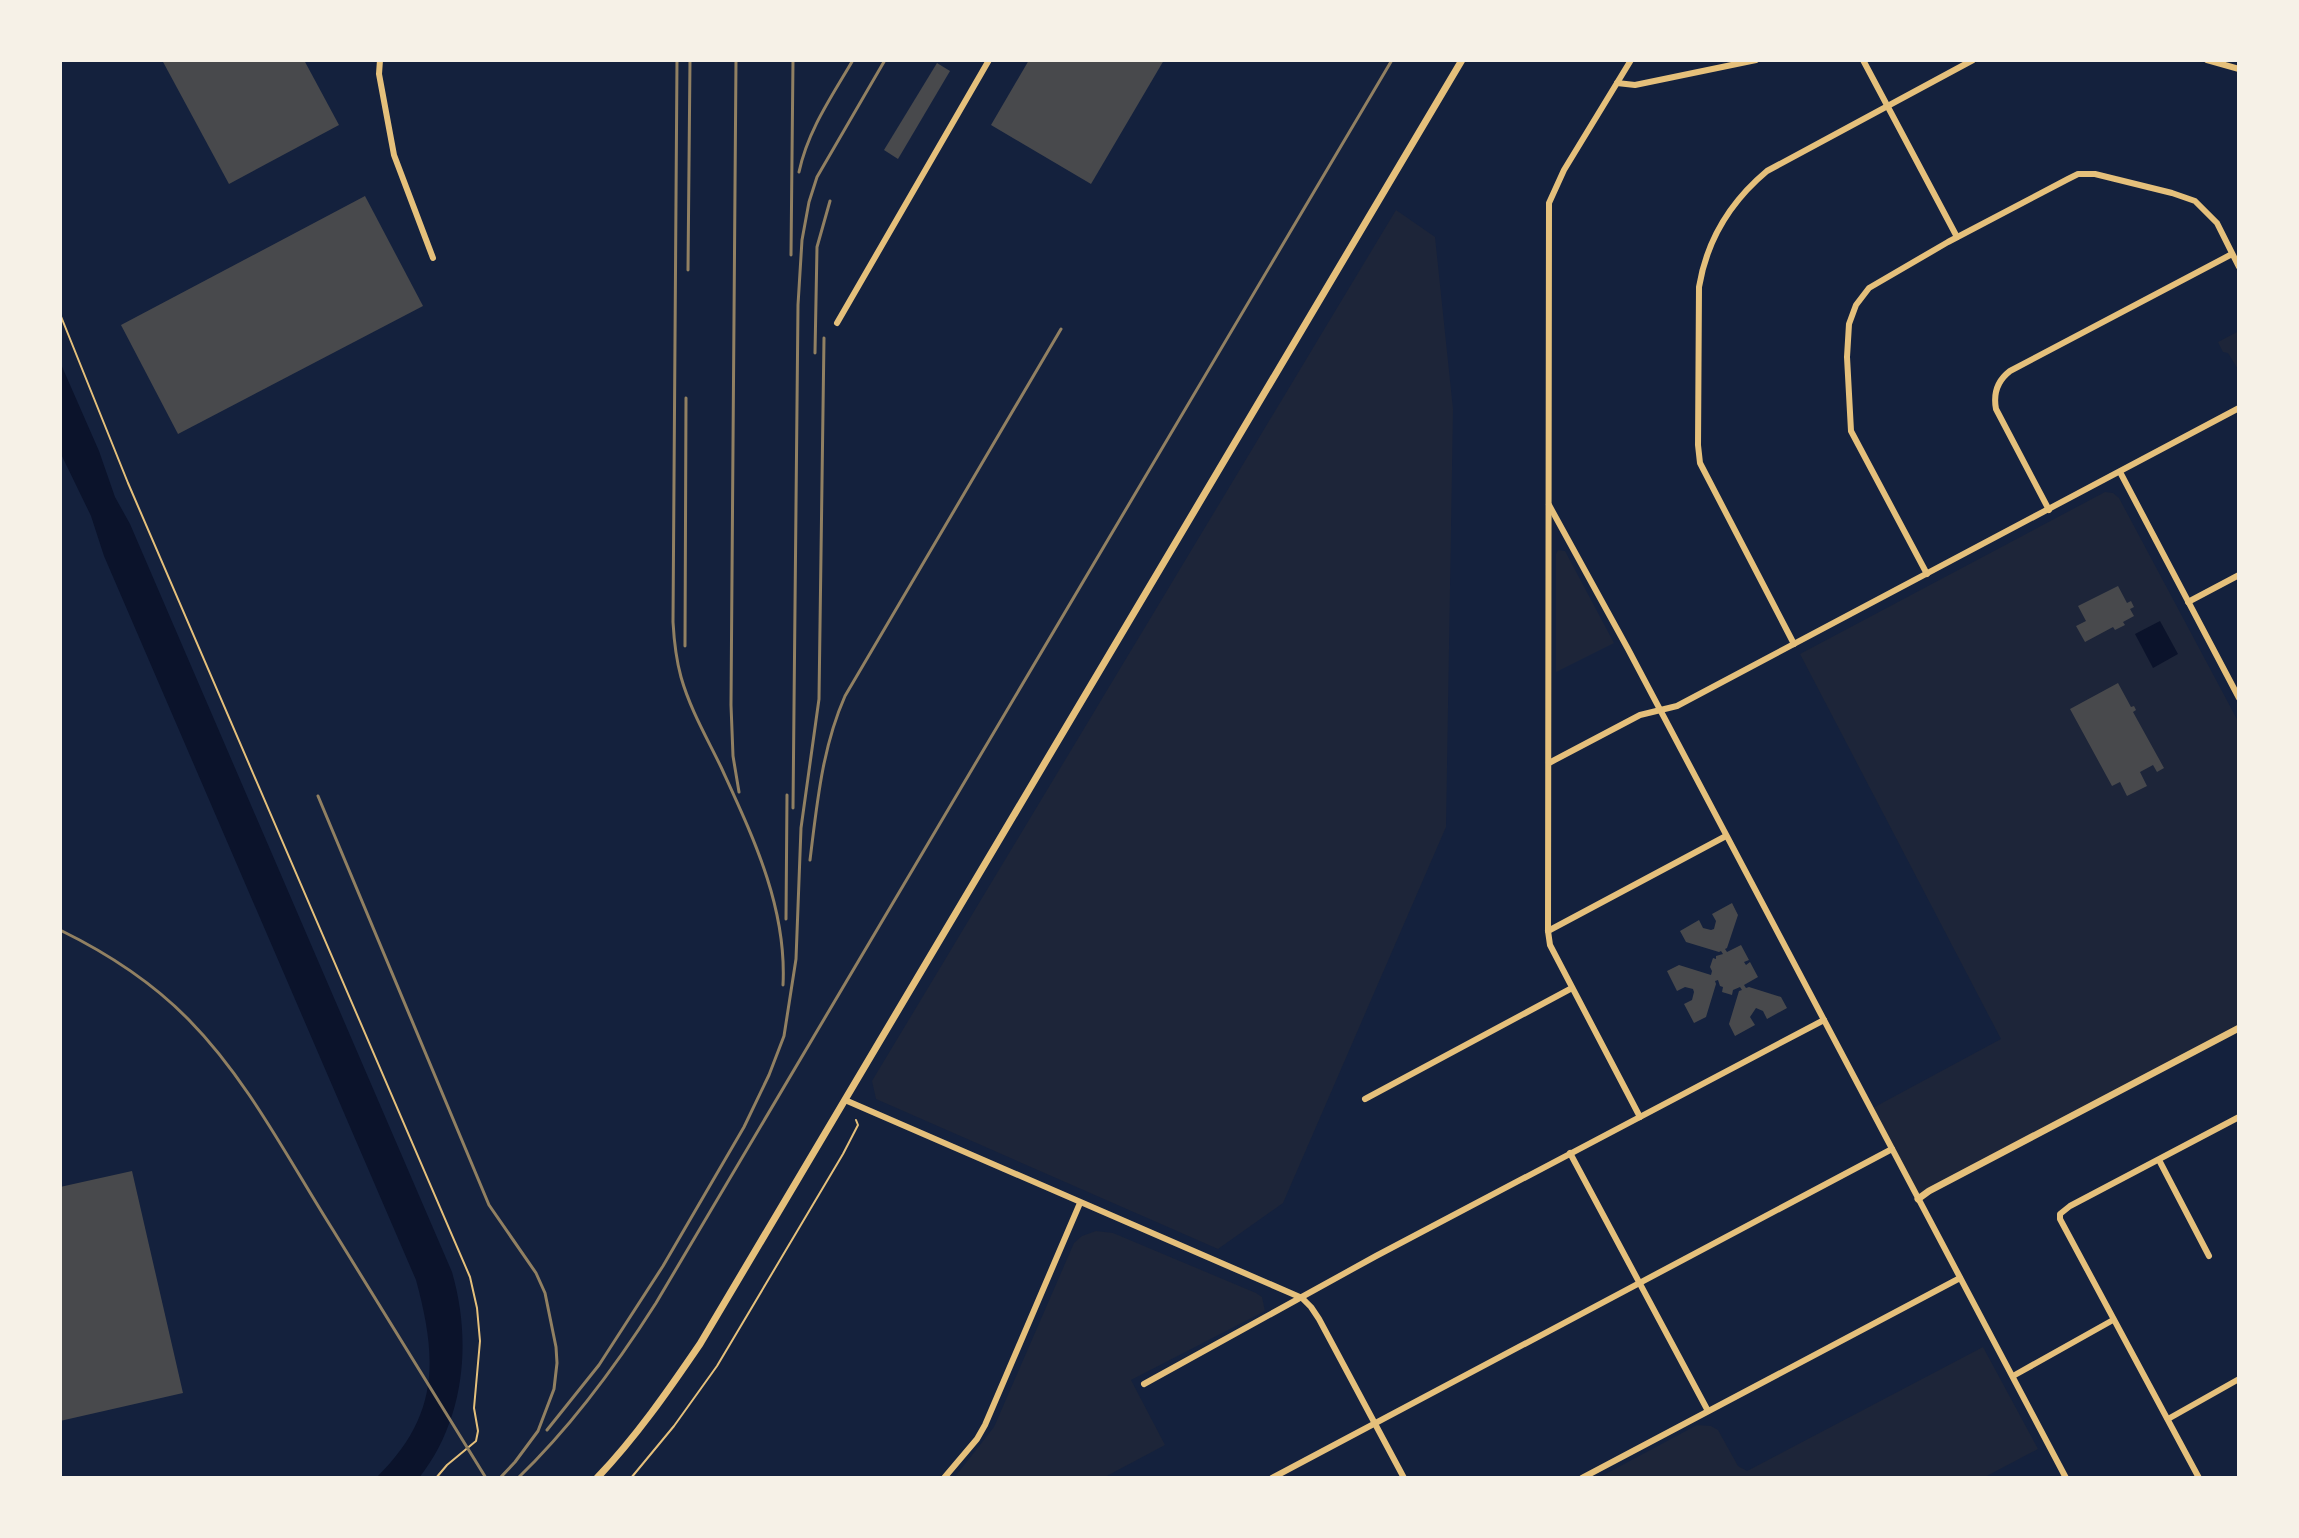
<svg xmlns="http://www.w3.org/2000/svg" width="2299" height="1538" viewBox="0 0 2299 1538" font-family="'Roboto Condensed',sans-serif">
<rect width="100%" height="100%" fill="#14213d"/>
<g fill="#1d2539">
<path d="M1396,210L1435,237L1453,409L1446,827L1283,1203L1218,1249L876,1099L872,1081Z"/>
<path d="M2239,331V371L2228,353L2223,352L2218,342Z"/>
<path d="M2105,492L2113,493L2119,498L2239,723V1028L1918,1199L1871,1109L2001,1039L1800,654Z"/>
<path d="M1558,550L1565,551L1614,643L1556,672V554Z"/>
<path d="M1096,1231L1113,1233L1256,1293L1262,1297L1265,1311L1131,1380L1165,1445L1103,1478H954L994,1427L1074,1243L1082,1236Z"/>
<path d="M1983,1347L2038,1449L1983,1478H1598L1697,1425L1711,1426L1718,1430L1738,1466L1747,1471Z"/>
</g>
<g fill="#0b132b">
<path d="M60,362L99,451L115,497L130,524L452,1272C472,1341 465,1420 419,1478H376C439,1416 438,1361 416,1280L104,556L91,516L60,452Z"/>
<path d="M2160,621L2178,654L2153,668L2135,634Z"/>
</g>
<g fill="#48494c">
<path d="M162,60H304L339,125L229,184Z"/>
<path d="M1029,60H1164L1091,184L991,125Z"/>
<path d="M937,63L950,71L898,159L884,150Z"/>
<path d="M365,196L423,306L178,434L121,325Z"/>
<path d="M2118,586L2127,603L2131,601L2134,607L2130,609L2134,616L2123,622L2125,625L2115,630L2113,627L2085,642L2076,626L2086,621L2078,606Z"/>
<path d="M2118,683L2131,707L2134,706L2136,710L2133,712L2164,768L2157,772L2153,765L2140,772L2147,786L2127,796L2120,782L2112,786L2070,709Z"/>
<path d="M1732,903L1738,915L1727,948L1725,949L1727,952L1741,945L1749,960L1744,962L1746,965L1750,962L1758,977L1744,985L1746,988L1749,987L1781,997L1787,1008L1767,1019L1763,1011L1756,1008L1750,1017L1755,1025L1735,1036L1729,1024L1739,991L1742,990L1740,987L1733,990L1732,995L1722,992L1723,987L1720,986L1718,980L1715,981L1716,984L1706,1017L1694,1023L1684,1004L1692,1000L1694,992L1693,989L1685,987L1677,991L1667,971L1679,965L1711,975L1712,971L1710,967L1713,958L1716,959V956L1723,954L1721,951L1719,952L1686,942L1680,931L1699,920L1703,928L1711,930L1714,929L1716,921L1712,914Z"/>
<path d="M132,1171L183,1393L60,1421V1187Z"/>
</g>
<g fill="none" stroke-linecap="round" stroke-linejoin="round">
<g stroke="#e5c07b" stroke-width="2">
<path d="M60,314L128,483L470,1277L477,1308L480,1341L474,1408L478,1431L476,1441L447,1465L436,1478"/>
<path d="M631,1478L674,1426L717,1366L843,1154L858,1125L856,1120"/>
</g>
<g stroke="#e5c07b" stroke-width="6">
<path d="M380,60L379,74L394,155L433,258"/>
<path d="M1631,60L1564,170L1549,203L1548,931L1550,945L1640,1117"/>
<path d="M1863,60L1957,237"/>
<path d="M2207,60L2239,69"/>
<path d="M1617,83L1635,85L1756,60"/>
<path d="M837,323L989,60"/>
<path d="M2120,472L2239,698"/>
<path d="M1549,505L1628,649L2066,1478"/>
<path d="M2049,510L1996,409C1993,393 1997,381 2010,371L2232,254"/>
<path d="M1927,574L1851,431L1847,357L1849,324L1856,305L1869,288L1948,242L2068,179L2078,174H2095L2172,193L2195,201L2217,223L2239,267"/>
<path d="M2188,602L2239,575"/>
<path d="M1794,644L1700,463L1698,445L1699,287C1707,239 1730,202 1767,171L1973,60"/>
<path d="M1549,763L1640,715L1677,706L2239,408"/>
<path d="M1548,931L1726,836"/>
<path d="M1365,1099L1572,988"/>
<path d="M845,1100L1302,1298L1311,1307L1319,1319L1404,1478"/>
<path d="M1570,1153L1708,1411"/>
<path d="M2159,1160L2209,1256"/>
<path d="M2013,1376L2113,1320"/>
<path d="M1144,1384L1376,1256L1824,1020"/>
<path d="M2168,1419L2239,1379"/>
<path d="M944,1478L977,1439L985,1425L1080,1203"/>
<path d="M1272,1478L1892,1149"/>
<path d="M1582,1478L1960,1278"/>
<path d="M2199,1478L2060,1219V1214L2070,1206L2239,1117"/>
</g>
<g stroke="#e5c07b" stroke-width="7">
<path d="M1918,1199L1929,1191L2239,1028"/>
<path d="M597,1478C636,1437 668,1391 700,1344L1462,60"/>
</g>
<g stroke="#918062" stroke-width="3">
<path d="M677,60L673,622C674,640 676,659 681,677C690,709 707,738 721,767C753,837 787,907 783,985"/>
<path d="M736,60L731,705L733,756L739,792"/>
<path d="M799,172C808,130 832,96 853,60"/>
<path d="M791,255L793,60"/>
<path d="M688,270L690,60"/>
<path d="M815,353L817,247L830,201"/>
<path d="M685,646L686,398"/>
<path d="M318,796L489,1205L536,1273L545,1293L556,1347L557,1363L554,1389L538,1431L515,1462L500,1478"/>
<path d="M793,808L798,305L802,240L809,202L817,177L885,60"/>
<path d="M810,860C817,804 822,748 845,696L1061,329"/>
<path d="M786,919L787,795"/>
<path d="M60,930C107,953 152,982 189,1020C248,1080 288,1159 333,1230C384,1312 435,1395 486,1478"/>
<path d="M547,1430L599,1365L663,1266L744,1127L769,1075L784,1036L796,959L801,828L819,699L824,338"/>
<path d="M518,1478C572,1426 616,1366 656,1303L1392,60"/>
</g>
</g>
<rect width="2299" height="1538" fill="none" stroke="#f6f1e7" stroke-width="124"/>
</svg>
